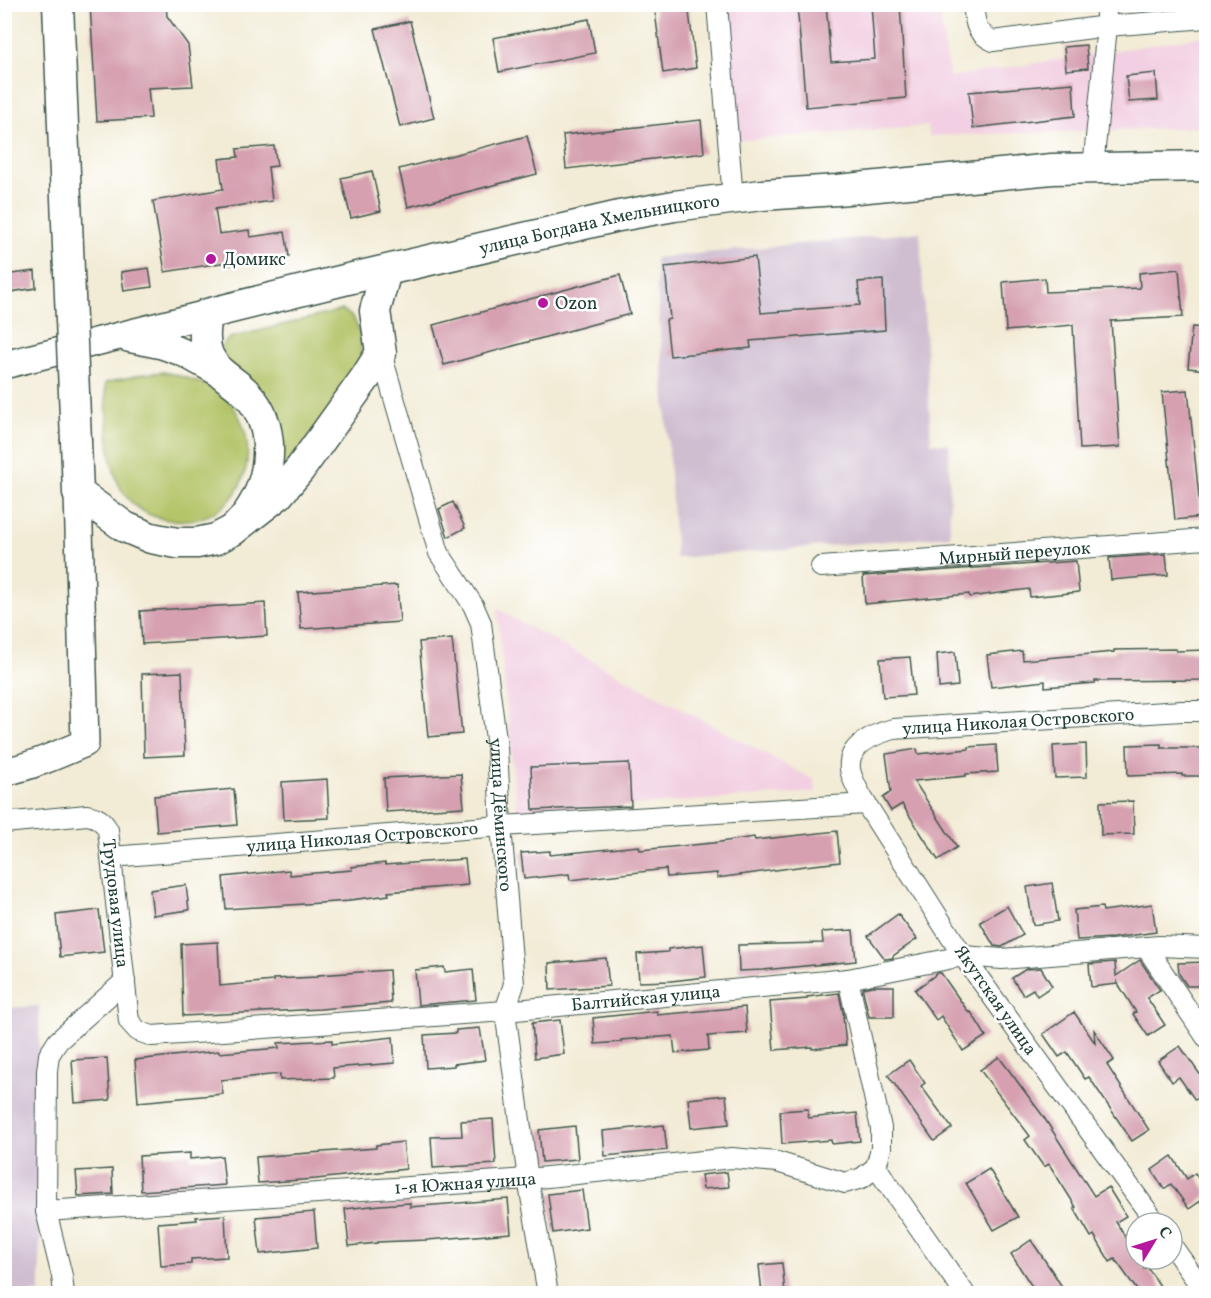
<svg xmlns="http://www.w3.org/2000/svg" width="1211" height="1298" viewBox="0 0 1211 1298" font-family="Vollkorn,serif">
<rect width="100%" height="100%" fill="#fff"/>
<filter id="ink" filterUnits="userSpaceOnUse"><feTurbulence type="fractalNoise" baseFrequency=".0167" numOctaves="2"/><feDisplacementMap in="SourceGraphic" scale="12" xChannelSelector="R" yChannelSelector="G"/><feConvolveMatrix kernelMatrix="1 2 1 2 8 2 1 2 1" color-interpolation-filters="sRGB"/></filter>
<filter id="wash" filterUnits="userSpaceOnUse"><feTurbulence type="fractalNoise" baseFrequency=".008" numOctaves="4" result="noise"/><feDisplacementMap in="SourceGraphic" scale="24" xChannelSelector="R" yChannelSelector="G"/><feGaussianBlur stdDeviation="1.35" result="paint"/><feColorMatrix in="noise" values="0 0 0 0 0 0 0 0 0 0 0 0 0 0 0 0 0 1.4 0 .05"/><feComposite in="paint" operator="in"/></filter>
<g filter="url(#wash)">
<rect width="100%" height="100%" fill="#f2ebd5"/>
<g fill="#f2cfe2">
<path d="M724,5H938L950,77L1206,36V127L929,136L928,126L732,141Z"/>
<path d="M497,608L516,620L814,780L816,792L517,814Z"/>
</g>
<g fill="#cfbdd0">
<path d="M920,232L931,443L949,444L950,536L676,558L655,258Z"/>
<path d="M39,1006L40,1293L5,1294V1008Z"/>
</g>
<g fill="#b2c366" stroke="#68804d" stroke-width="1.5">
<path d="M342,310C362,319 363,346 360,365L279,479L221,350L224,343L230,338Z"/>
<path d="M164,372C183,376 207,383 223,396C254,422 256,475 227,503C210,520 185,523 163,519C145,515 129,504 120,487C107,463 107,412 105,383L143,374Z"/>
</g>
<g id="blocks">
<g fill="#d6a0b1">
<path d="M90,4H166L167,16L188,45L193,86L148,88L151,118L97,121Z"/>
<path d="M654,4H688L696,68L663,73Z"/>
<path d="M797,4H826L831,62L875,59L871,4H900L906,98L806,107Z"/>
<path d="M589,19L595,53L499,72L493,38Z"/>
<path d="M410,21L434,118L400,127L375,29Z"/>
<path d="M1086,45L1088,68L1066,70L1064,47Z"/>
<path d="M1156,73L1158,100L1129,102L1126,76Z"/>
<path d="M1073,83L1075,116L973,128L969,92Z"/>
<path d="M701,120L704,153L566,169L563,135Z"/>
<path d="M527,136L537,174L408,207L399,169Z"/>
<path d="M274,146L277,166L268,167L272,201L215,209L219,234L249,230L250,237L285,232L289,256L228,265L227,262L165,272L153,201L223,189L219,159L238,157L237,149Z"/>
<path d="M372,171L381,211L351,218L341,178Z"/>
<path d="M755,257L761,313L860,305L858,282L883,280L885,330L750,341L751,348L670,356L666,320L670,319L665,267Z"/>
<path d="M149,268L152,287L124,291L121,272Z"/>
<path d="M1179,269L1183,317L1111,321L1120,447L1080,449L1073,325L1006,331L1003,282L1045,278L1046,292L1140,288L1139,273Z"/>
<path d="M35,271L36,288L4,293V275Z"/>
<path d="M620,275L630,314L444,365L433,325Z"/>
<path d="M1192,327L1206,328V370L1188,368Z"/>
<path d="M1188,390L1201,517L1175,520L1162,392Z"/>
<path d="M453,502L465,528L448,537L439,509Z"/>
<path d="M1166,554L1168,575L1111,580L1109,558Z"/>
<path d="M1076,561L1079,592L1030,597L1029,589L970,597L969,594L865,604L863,576Z"/>
<path d="M397,585L400,622L301,629L298,592Z"/>
<path d="M265,603L267,636L142,644L140,611Z"/>
<path d="M452,639L462,734L428,737L419,642Z"/>
<path d="M1176,649V651L1206,650V680L1095,681V683L1045,687V681L991,687L987,655L1022,651L1023,660L1114,652V650Z"/>
<path d="M955,652L958,686L939,688L937,654Z"/>
<path d="M910,657L914,695L883,697L880,659Z"/>
<path d="M182,672L185,755L144,757L142,674Z"/>
<path d="M1086,744L1087,777L1055,778L1053,746Z"/>
<path d="M1161,744V748H1206V776H1182V774L1128,776L1127,745Z"/>
<path d="M996,745L998,772L966,774V776L914,781L957,847L938,860L902,804L891,811L883,798L891,792L886,754L917,749L918,754L969,749V747Z"/>
<path d="M629,763L631,806L533,810L531,767Z"/>
<path d="M461,774L464,807L386,812L384,778Z"/>
<path d="M327,779L329,818L284,820L282,782Z"/>
<path d="M234,789L237,825L157,832L154,796Z"/>
<path d="M1133,801L1134,834L1101,835L1100,802Z"/>
<path d="M837,831L840,862L805,866L717,878V873L667,877L666,869L570,880L569,874L524,879L521,853L550,851V855L639,846L640,850L713,843L754,837L755,840Z"/>
<path d="M465,859L468,885L388,892L389,895L350,900V901L226,909L223,877L289,870L290,875L352,870L351,867L385,863V865Z"/>
<path d="M1052,883L1058,921L1033,925L1027,887Z"/>
<path d="M186,885L189,910L153,915L150,890Z"/>
<path d="M1152,904L1156,932L1113,938L1077,940L1074,910L1102,907L1103,911Z"/>
<path d="M1007,906L1023,935L1002,947L994,946L980,922Z"/>
<path d="M99,910L104,952L60,957L56,915Z"/>
<path d="M898,914L917,939L893,956V958L885,959L868,936Z"/>
<path d="M853,930L856,961L763,970L739,971L738,945L823,943L822,932Z"/>
<path d="M218,942L220,986L273,981V979L318,977V975L389,970L391,1003L320,1009L183,1016L181,944Z"/>
<path d="M703,945L706,977L671,981L639,982L637,954L668,952V949Z"/>
<path d="M606,958L609,986L550,990L549,963Z"/>
<path d="M1140,960L1160,990L1147,998L1165,1025L1148,1036L1133,1014L1136,1012L1117,982V984L1091,987L1089,964L1115,962L1116,976Z"/>
<path d="M1206,962V986H1187L1179,974L1178,963Z"/>
<path d="M444,967L445,972L473,969L476,1000L418,1005L415,970Z"/>
<path d="M1041,968L1052,986L1037,996L1033,989L1023,995L1012,978L1026,969Z"/>
<path d="M938,973H941L969,1013L971,1012L986,1036L963,1051L941,1016L936,1020L915,990Z"/>
<path d="M873,986H894V1017H869L863,991V988Z"/>
<path d="M839,993L844,1017H843L846,1045L812,1049V1047L774,1050L770,1002L807,999V997Z"/>
<path d="M745,1007L747,1033L708,1036L709,1050L675,1053L673,1036L621,1040V1042L595,1044L593,1018L657,1011V1015Z"/>
<path d="M1074,1012L1095,1043L1094,1030L1114,1060L1107,1065L1149,1130L1132,1141L1089,1077L1085,1079L1067,1052L1059,1057L1043,1034Z"/>
<path d="M560,1020L564,1054L535,1058L532,1023Z"/>
<path d="M480,1028L485,1060L454,1064V1066L426,1068L424,1035L456,1033V1030Z"/>
<path d="M393,1037L395,1063L333,1068L334,1078L280,1080V1074L221,1080L223,1094L138,1102L135,1060L219,1051V1053L279,1048L278,1043L332,1040V1044Z"/>
<path d="M1180,1046L1206,1083V1092L1195,1100L1179,1077L1172,1082L1158,1061Z"/>
<path d="M999,1057L1043,1116L1094,1196L1108,1187L1126,1216L1116,1222L1136,1255V1259H1138L1144,1269L1147,1267L1165,1293H1139L1115,1259L1110,1262L1094,1235L1091,1237L1074,1208L1076,1207L1049,1164L1044,1167L1025,1140L1030,1136L980,1070Z"/>
<path d="M107,1058L110,1100L75,1103L72,1060Z"/>
<path d="M909,1060L925,1083L921,1086L952,1128L934,1141L888,1075Z"/>
<path d="M726,1095L729,1124L691,1128L688,1099Z"/>
<path d="M808,1109V1118L857,1113L860,1141L832,1144L831,1140L782,1144L780,1111Z"/>
<path d="M493,1119L496,1164L433,1168L431,1137L462,1136L461,1121Z"/>
<path d="M664,1125L667,1150L605,1156L603,1131Z"/>
<path d="M575,1126L578,1159L542,1162L539,1130Z"/>
<path d="M403,1142L406,1169L316,1179L258,1183L256,1157L376,1148V1145Z"/>
<path d="M190,1153V1159L222,1156L225,1185L141,1191L139,1156Z"/>
<path d="M1172,1156L1187,1179L1195,1173L1206,1190V1197L1189,1209L1171,1184L1164,1189L1152,1170Z"/>
<path d="M112,1169L113,1194L78,1196L76,1171Z"/>
<path d="M989,1169L1018,1217L994,1230L966,1183Z"/>
<path d="M727,1172L729,1187L703,1189L701,1175Z"/>
<path d="M582,1190L587,1228L553,1233L548,1194Z"/>
<path d="M508,1199L511,1233L427,1240L377,1242V1243L349,1246L345,1209L380,1205L410,1203V1207Z"/>
<path d="M314,1212L317,1248L260,1254L256,1217Z"/>
<path d="M225,1215L227,1257L191,1259V1264L161,1266L158,1223L197,1220L196,1217Z"/>
<path d="M1031,1240L1052,1271L1066,1293H1037L1029,1282L1011,1254Z"/>
<path d="M782,1263L785,1293H762L759,1265Z"/>
</g>
</g>
</g>
<g filter="url(#ink)">
<use href="#blocks" fill-opacity="0" stroke="#3f574c" stroke-width="1.5"/>
<g fill="none" stroke-linecap="round" stroke-linejoin="round">
<g stroke="#3f574c" stroke-width="22">
<g id="minor">
<path d="M717,4L733,199"/>
<path d="M973,4C975,23 975,32 993,41L1107,26L1206,18"/>
<path d="M1093,168L1107,26L1105,4"/>
<path id="s1" d="M381,353L439,553L473,605L481,623L497,747L501,826L514,984L505,1011L528,1179L548,1294"/>
<path id="s2" d="M821,567L1206,539"/>
<path id="s3" d="M4,823L87,815C98,817 103,821 108,830L129,1021L138,1031L152,1036L505,1011L848,979L963,956L1002,959L1159,946L1206,948"/>
<path id="s4" d="M111,857L501,826L866,804"/>
<path d="M1146,947L1206,1037"/>
<path d="M848,979L881,1128V1148L876,1167"/>
<path d="M876,1167L965,1294"/>
<path id="s5" d="M46,1211L528,1179L732,1158L777,1162L845,1183L862,1178L876,1167"/>
<path id="s6" d="M1156,1223L963,956L866,804C860,794 852,781 850,769C847,745 875,734 893,729L1182,711H1206"/>
<path d="M1172,1246L1206,1294"/>
<path d="M64,1294L62,1276L46,1211L47,1071L49,1055L58,1041L125,981"/>
</g>
</g>
<g stroke="#3f574c" stroke-width="30">
<g id="secondary">
<path d="M128,338L162,345L182,352L218,372"/>
<path d="M4,365L207,314"/>
<path d="M4,772C33,766 59,754 85,743L78,493"/>
</g>
</g>
<g stroke="#3f574c" stroke-width="33">
<g id="primary">
<path d="M76,441L78,493L125,527L151,538L177,543H197L216,539L233,530L278,495L300,469L366,377L381,353L375,311L386,271"/>
<path id="s7" d="M233,530C238,525 244,519 248,513C273,478 277,426 247,394C233,379 217,375 208,355C203,342 205,328 207,314L348,279L619,216L674,206L762,195L837,190L1052,169L1206,166"/>
</g>
</g>
<use href="#minor" stroke="#fff" stroke-width="20"/>
<use href="#secondary" stroke="#fff" stroke-width="27"/>
<use href="#primary" stroke="#fff" stroke-width="30"/>
<g stroke="#3f574c" stroke-width="33" stroke-linecap="butt">
<path id="primary-bridge" d="M58,4L76,441"/>
</g>
<use href="#primary-bridge" stroke="#fff" stroke-width="30"/>
</g>
</g>
<g fill="#b5179e" stroke="#fff" stroke-width="2">
<circle cx="211" cy="259" r="6"/>
<circle cx="543" cy="303" r="6"/>
</g>
<g text-anchor="middle" stroke-width="5" stroke-linejoin="round" paint-order="stroke">
<g font-size="18" fill="#1f3d34" stroke="#fff">
<text dy="6" stroke="none"><textPath href="#s7" startOffset="651">улица Богдана Хмельницкого</textPath></text>
<text dy="6" stroke="none"><textPath href="#s2" startOffset="194">Мирный переулок</textPath></text>
<text dy="6" stroke="none"><textPath href="#s6" startOffset="738">улица Николая Островского</textPath></text>
<text dy="6" stroke="none"><textPath href="#s1" startOffset="483">улица Дёминского</textPath></text>
<text dy="6" stroke="none"><textPath href="#s4" startOffset="252">улица Николая Островского</textPath></text>
<text dy="6" stroke="none"><textPath href="#s3" startOffset="184">Трудовая улица</textPath></text>
<text dy="6" stroke="none"><textPath href="#s3" startOffset="826">Балтийская улица</textPath></text>
<text transform="translate(996 1000) rotate(55)" y="6">Якутская улица</text>
<text dy="6" stroke="none"><textPath href="#s5" startOffset="420">1-я Южная улица</textPath></text>
</g>
<g font-size="18" fill="#1f3d34" stroke="#fff" text-anchor="start">
<text x="223" y="265">Домикс</text>
<text x="555" y="309">Ozon</text>
</g>
</g>
<rect width="1211" height="1298" fill="none" stroke="#fff" stroke-width="24"/>
<g transform="translate(1154 1241) rotate(52)"><circle r="28" fill="#ffffff" stroke="#a5b1ae" stroke-width="1.5"/>
<path d="M0-4.5L10 22L0 15L-10 22Z" fill="#b5179e"/>
<text y="-9" font-size="16" font-weight="bold" text-anchor="middle" fill="#1f3d34">С</text>
</g>
</svg>
